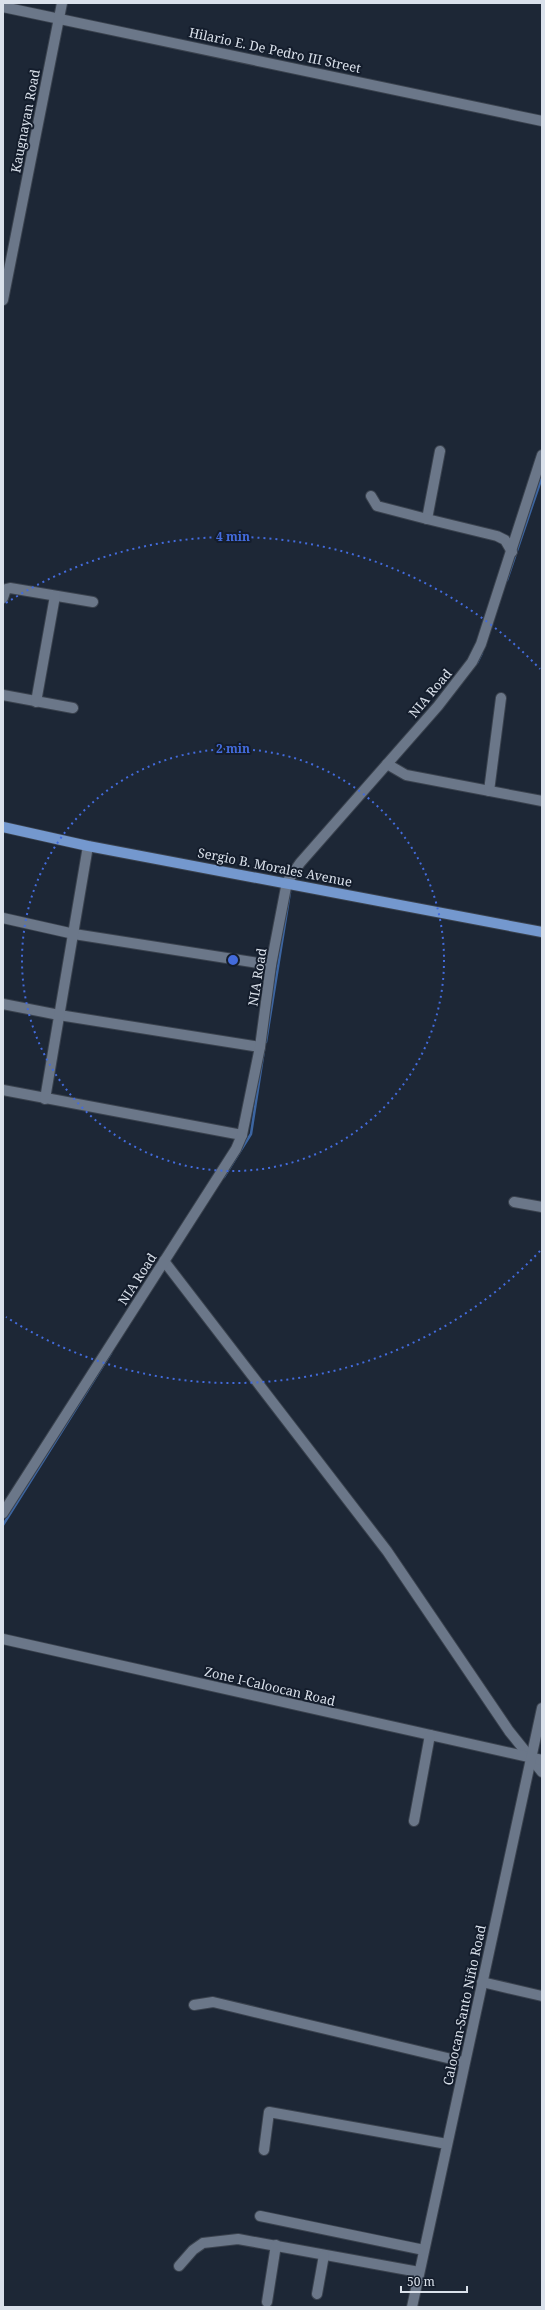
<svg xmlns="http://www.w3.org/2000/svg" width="545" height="2310" viewBox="0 0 545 2310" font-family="'Noto Serif',serif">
<rect width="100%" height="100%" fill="#1d2736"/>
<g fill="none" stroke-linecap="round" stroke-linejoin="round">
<g stroke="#3c65a1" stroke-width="2.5">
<path d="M507,580L542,477"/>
<path d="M477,663L482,653"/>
<path d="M266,1042L290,892"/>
<path d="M224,1177L251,1134L264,1050"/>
<path d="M3,1525L111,1353"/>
</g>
<g stroke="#3a424e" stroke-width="12">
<g id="minor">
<path d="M3,7L542,121"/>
<path d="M3,300L62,3"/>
<path d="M440,451L427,519L497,536L505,540L512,552"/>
<path d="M371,496L377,506L427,519"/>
<path d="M3,598L6,589L10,588L93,602"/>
<path d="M3,695L73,708"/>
<path d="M36,702L55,596"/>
<path d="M387,764L406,775L542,801"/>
<path d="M489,791L501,698"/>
<path d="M3,918L74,934L271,965"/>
<path d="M3,1004L59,1015L260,1047"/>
<path d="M3,1090L242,1135"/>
<path d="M45,1099L88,846"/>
<path d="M514,1202L542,1207"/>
<path d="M164,1261L387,1551L509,1731L542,1772"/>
<path d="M3,1513L236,1149L242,1135L260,1047L271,965L287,882L300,863L438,706L472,662L481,644L542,455"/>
<path d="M3,1639L542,1760"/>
<path d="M414,1821L430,1735"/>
<path d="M482,1982L542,1996"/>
<path d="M194,2005L213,2002L464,2062"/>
<path d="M264,2150L269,2112L447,2144"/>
<path d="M260,2216L424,2250"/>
<path d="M179,2266L193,2250L203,2243L238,2239L419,2272"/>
<path d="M317,2294L324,2255"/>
<path d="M267,2302L276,2245"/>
<path d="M412,2307L542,1708"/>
</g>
</g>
<g stroke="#3a424e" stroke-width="12">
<path id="major" d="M3,827L88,846L542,932"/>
</g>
<use href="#minor" stroke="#6b7789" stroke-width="10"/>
<use href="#major" stroke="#7498ce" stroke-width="10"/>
</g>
<g fill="none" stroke="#436bdc" stroke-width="2" stroke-dasharray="2 4">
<circle cx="233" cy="960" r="211"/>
<path d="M540 1251A423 423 0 0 1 6 1317M6 603A423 423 0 0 1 540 669"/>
</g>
<g text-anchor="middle" stroke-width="4" stroke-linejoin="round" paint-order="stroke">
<g font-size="13" fill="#dae1eb" stroke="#141d2c">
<text transform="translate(275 50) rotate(12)" y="5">Hilario E. De Pedro III Street</text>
<text transform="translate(25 121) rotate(-79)" y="5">Kaugnayan Road</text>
<text transform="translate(430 693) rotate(-50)" y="5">NIA Road</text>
<text transform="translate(275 867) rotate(11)" y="5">Sergio B. Morales Avenue</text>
<text transform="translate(257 977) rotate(-81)" y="5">NIA Road</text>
<text transform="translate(137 1279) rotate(-57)" y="5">NIA Road</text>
<text transform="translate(270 1686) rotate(13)" y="5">Zone I-Caloocan Road</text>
<text transform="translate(464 2005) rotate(-78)" y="5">Caloocan-Santo Niño Road</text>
</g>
</g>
<circle cx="233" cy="960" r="6" fill="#436bdc" stroke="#141d2c" stroke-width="2"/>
<g font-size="12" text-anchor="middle" font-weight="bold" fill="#436bdc" stroke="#141d2c" stroke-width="4" stroke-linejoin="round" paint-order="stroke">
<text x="233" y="541">4 min</text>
<text x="233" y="753">2 min</text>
</g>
<rect width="545" height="2310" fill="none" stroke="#dae1eb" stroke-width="8"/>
<path d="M401 2286v6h66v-6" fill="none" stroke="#dae1eb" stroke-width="2"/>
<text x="407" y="2286" font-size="12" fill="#dae1eb" stroke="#141d2c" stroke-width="3" paint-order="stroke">50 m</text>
</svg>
